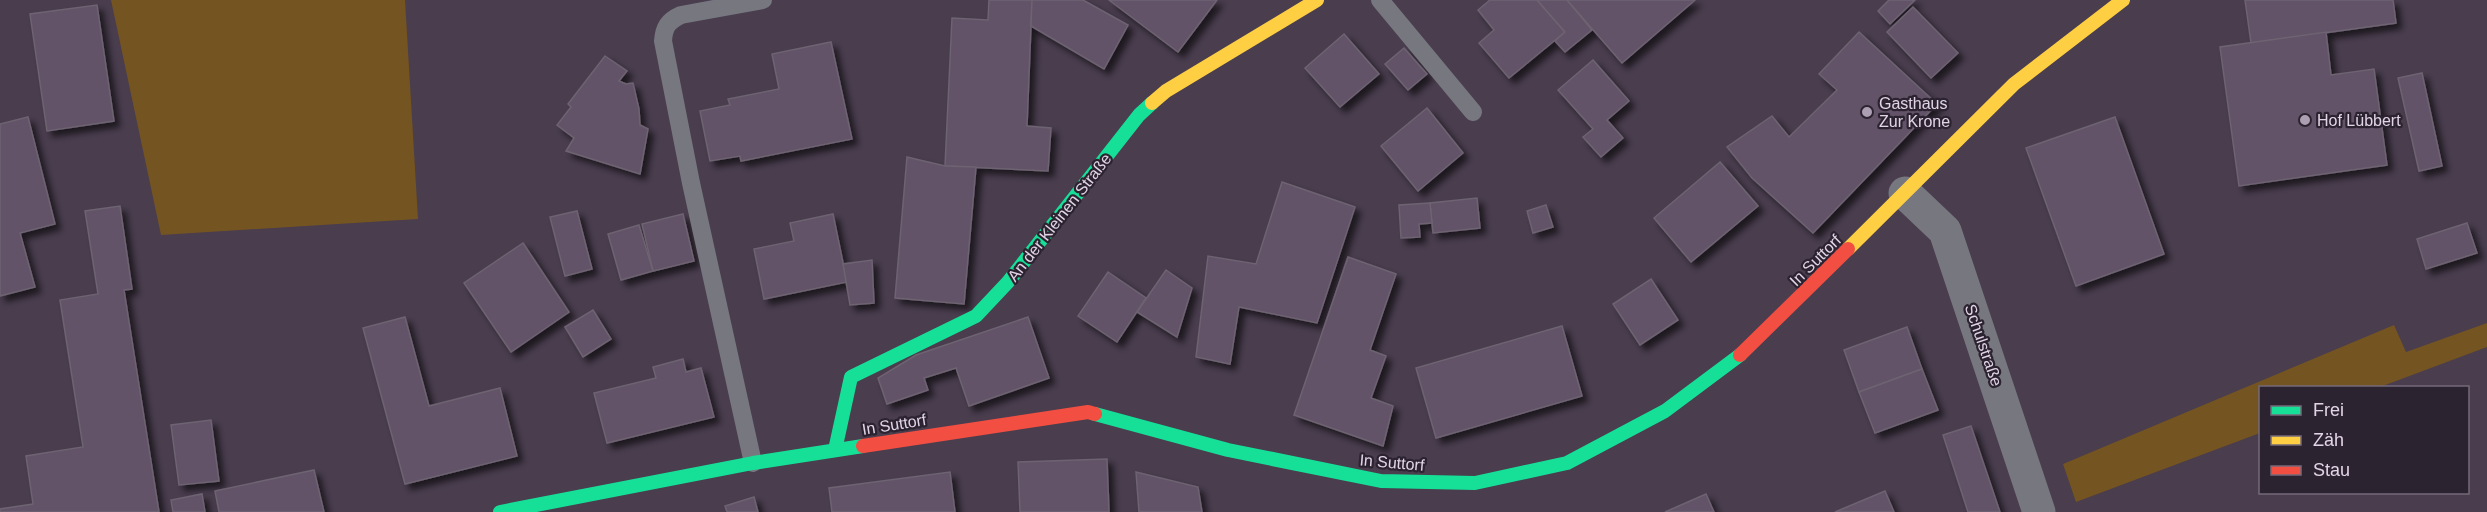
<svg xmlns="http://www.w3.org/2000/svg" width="2487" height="512" viewBox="0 0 2487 512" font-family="Helvetica,sans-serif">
<defs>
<filter id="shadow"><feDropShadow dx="5.5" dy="5.5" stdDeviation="3" flood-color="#0009"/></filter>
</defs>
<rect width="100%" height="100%" fill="#493d4e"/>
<g fill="#745421">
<path d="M111,0H405L418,219L161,235Z"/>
<path d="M2487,323V347L2380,387L2260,388V433L2076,502L2063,464L2394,325L2406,352Z"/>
</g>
<g fill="#635368" stroke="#6d6371" stroke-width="1.5" filter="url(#shadow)">
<path d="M989,0H1032L1027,126L1051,128L1048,171L945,166L952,18L988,20Z"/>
<path d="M1032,0H1083L1128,25L1104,69L1031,26Z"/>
<path d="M1109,0H1217L1178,52Z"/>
<path d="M1490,0H1537L1565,32L1509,78L1479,43L1494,30L1478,10Z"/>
<path d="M1537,0H1567L1592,30L1565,52L1555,41L1565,32Z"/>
<path d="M1567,0H1695L1622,63Z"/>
<path d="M1889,0H1915L1890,24L1878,11Z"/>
<path d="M2245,0H2393L2396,23L2251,43Z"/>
<path d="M97,5L114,121L47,131L30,14Z"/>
<path d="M1913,7L1958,53L1931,78L1887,32Z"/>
<path d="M1859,32L1937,104L1813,233L1752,178L1727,147L1772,116L1789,137L1837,90L1819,74Z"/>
<path d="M2326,32L2331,75L2374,69L2387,165L2239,186L2220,47Z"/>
<path d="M1344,34L1379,74L1340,107L1305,68Z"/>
<path d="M831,42L852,139L741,161L740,156L710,161L700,111L730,105L728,99L779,89L772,54Z"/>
<path d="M1404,48L1427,74L1408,90L1385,64Z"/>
<path d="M605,56L627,71L619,81L626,84L633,83L639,109L640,125L648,129L640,174L566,151L574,138L557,125L571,107L568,104Z"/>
<path d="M1593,60L1629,101L1607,120L1623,138L1601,157L1583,137L1593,129L1558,90Z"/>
<path d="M2422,73L2442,166L2419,171L2398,78Z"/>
<path d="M1427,108L1463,153L1418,191L1381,146Z"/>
<path d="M28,117L55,224L20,233L35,287L0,296V124Z"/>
<path d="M2115,117L2164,254L2076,286L2026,148Z"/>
<path d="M907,157L945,166L976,167L964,304L895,298Z"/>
<path d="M1720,162L1758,206L1691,262L1654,218Z"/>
<path d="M1282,182L1355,207L1317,323L1239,307L1230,364L1196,357L1208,256L1256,264Z"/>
<path d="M1477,198L1480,228L1433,233L1430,203Z"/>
<path d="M1430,203L1432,223L1419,224L1420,237L1401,238L1399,205Z"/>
<path d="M1546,205L1553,227L1533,233L1527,211Z"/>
<path d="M120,206L132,289L124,290L159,512H0V509L33,504L26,456L83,447L60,300L98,294L85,211Z"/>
<path d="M577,211L592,269L565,276L550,217Z"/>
<path d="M683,214L694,261L653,271L642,224Z"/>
<path d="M833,214L847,282L764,299L754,249L794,241L790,223Z"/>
<path d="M2467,223L2477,253L2426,269L2417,239Z"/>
<path d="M639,225L653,271L621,280L608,234Z"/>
<path d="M523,243L569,312L511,352L464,283Z"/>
<path d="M1348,257L1396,274L1370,350L1386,356L1371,398L1393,406L1383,446L1294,415Z"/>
<path d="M872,260L874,303L850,305L843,264Z"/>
<path d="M1166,270L1192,288L1177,337L1137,312Z"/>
<path d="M1108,272L1146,298L1117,342L1078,316Z"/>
<path d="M1651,279L1678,320L1640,345L1613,304Z"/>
<path d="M593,310L611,339L583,357L565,327Z"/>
<path d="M405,317L429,406L500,388L517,456L405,484L363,328Z"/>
<path d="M1028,317L1049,378L969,406L956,368L924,378L928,390L887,404L878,378L916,355Z"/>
<path d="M1562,326L1582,396L1436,438L1416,368Z"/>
<path d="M1907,327L1922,369L1859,392L1844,350Z"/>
<path d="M683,359L686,372L701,368L714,417L607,443L594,393L656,378L653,367Z"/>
<path d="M1922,369L1938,410L1875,433L1859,392Z"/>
<path d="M211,420L219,481L179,485L171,425Z"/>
<path d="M1971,426L2000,512H1968L1943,435Z"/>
<path d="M1107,459L1109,512H1020L1018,462Z"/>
<path d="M314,470L324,512H219L215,491Z"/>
<path d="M950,472L955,512H832L829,488Z"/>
<path d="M1136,472L1198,487L1202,512H1139Z"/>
<path d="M1885,491L1894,512H1835Z"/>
<path d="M202,494L205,512H173L171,500Z"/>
<path d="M1706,494L1714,512H1665Z"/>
<path d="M754,497L758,512H727L725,506Z"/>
</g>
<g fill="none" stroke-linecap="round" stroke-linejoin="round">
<g stroke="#77777f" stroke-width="18">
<path d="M1380,0L1473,112"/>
<path d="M753,463L691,183L663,41C664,27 668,21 681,15L763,0"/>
</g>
<path stroke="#77777f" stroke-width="33" d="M1905,193L1945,231L2039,512"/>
<g stroke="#16e098" stroke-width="14">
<path d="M1095,414L1228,450L1381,481L1475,483L1567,463L1665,411L1740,355"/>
<path d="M835,450L851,377L976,316L1008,282L1139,115L1152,103"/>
<path d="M500,512L753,463L863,446"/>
</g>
<g stroke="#ffcf43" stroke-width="14">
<path d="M1152,103L1166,91L1317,0"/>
<path d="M1848,249L2014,84L2123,0"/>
</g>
<g stroke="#f24e42" stroke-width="14">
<path d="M1740,355L1848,249"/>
<path d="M863,446L1088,412L1095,414"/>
</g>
</g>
<g fill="#ac9fb1" stroke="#2c2330" stroke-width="2">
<circle cx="1867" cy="112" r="6"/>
<circle cx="2305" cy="120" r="6"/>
</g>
<g text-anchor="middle" stroke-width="4.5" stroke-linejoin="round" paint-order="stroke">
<g font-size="16" fill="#e1d4e6" stroke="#2c2330" text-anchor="start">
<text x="1879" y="109">Gasthaus<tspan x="1879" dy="18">Zur Krone</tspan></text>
<text x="2317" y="126">Hof Lübbert</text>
</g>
<g font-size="16" fill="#e1d4e6" stroke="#2c2330">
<text transform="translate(1059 217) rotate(-52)" y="6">An der Kleinen Straße</text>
<text transform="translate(1815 260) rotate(-45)" y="6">In Suttorf</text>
<text transform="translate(1984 345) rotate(71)" y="6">Schulstraße</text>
<text transform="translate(894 424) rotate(-9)" y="6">In Suttorf</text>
<text transform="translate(1392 462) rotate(5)" y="6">In Suttorf</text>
</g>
</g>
<rect x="2259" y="386" width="210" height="108" fill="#2c2330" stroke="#746a79" stroke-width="1.5"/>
<rect x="2271" y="406" width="30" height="9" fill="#16e098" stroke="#746a79" stroke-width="1.5"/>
<text x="2313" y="416" font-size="18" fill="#e1d4e6">Frei</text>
<rect x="2271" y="436" width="30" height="9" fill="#ffcf43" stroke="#746a79" stroke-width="1.5"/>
<text x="2313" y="446" font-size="18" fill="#e1d4e6">Zäh</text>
<rect x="2271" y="466" width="30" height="9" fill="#f24e42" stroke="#746a79" stroke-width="1.5"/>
<text x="2313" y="476" font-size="18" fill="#e1d4e6">Stau</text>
</svg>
